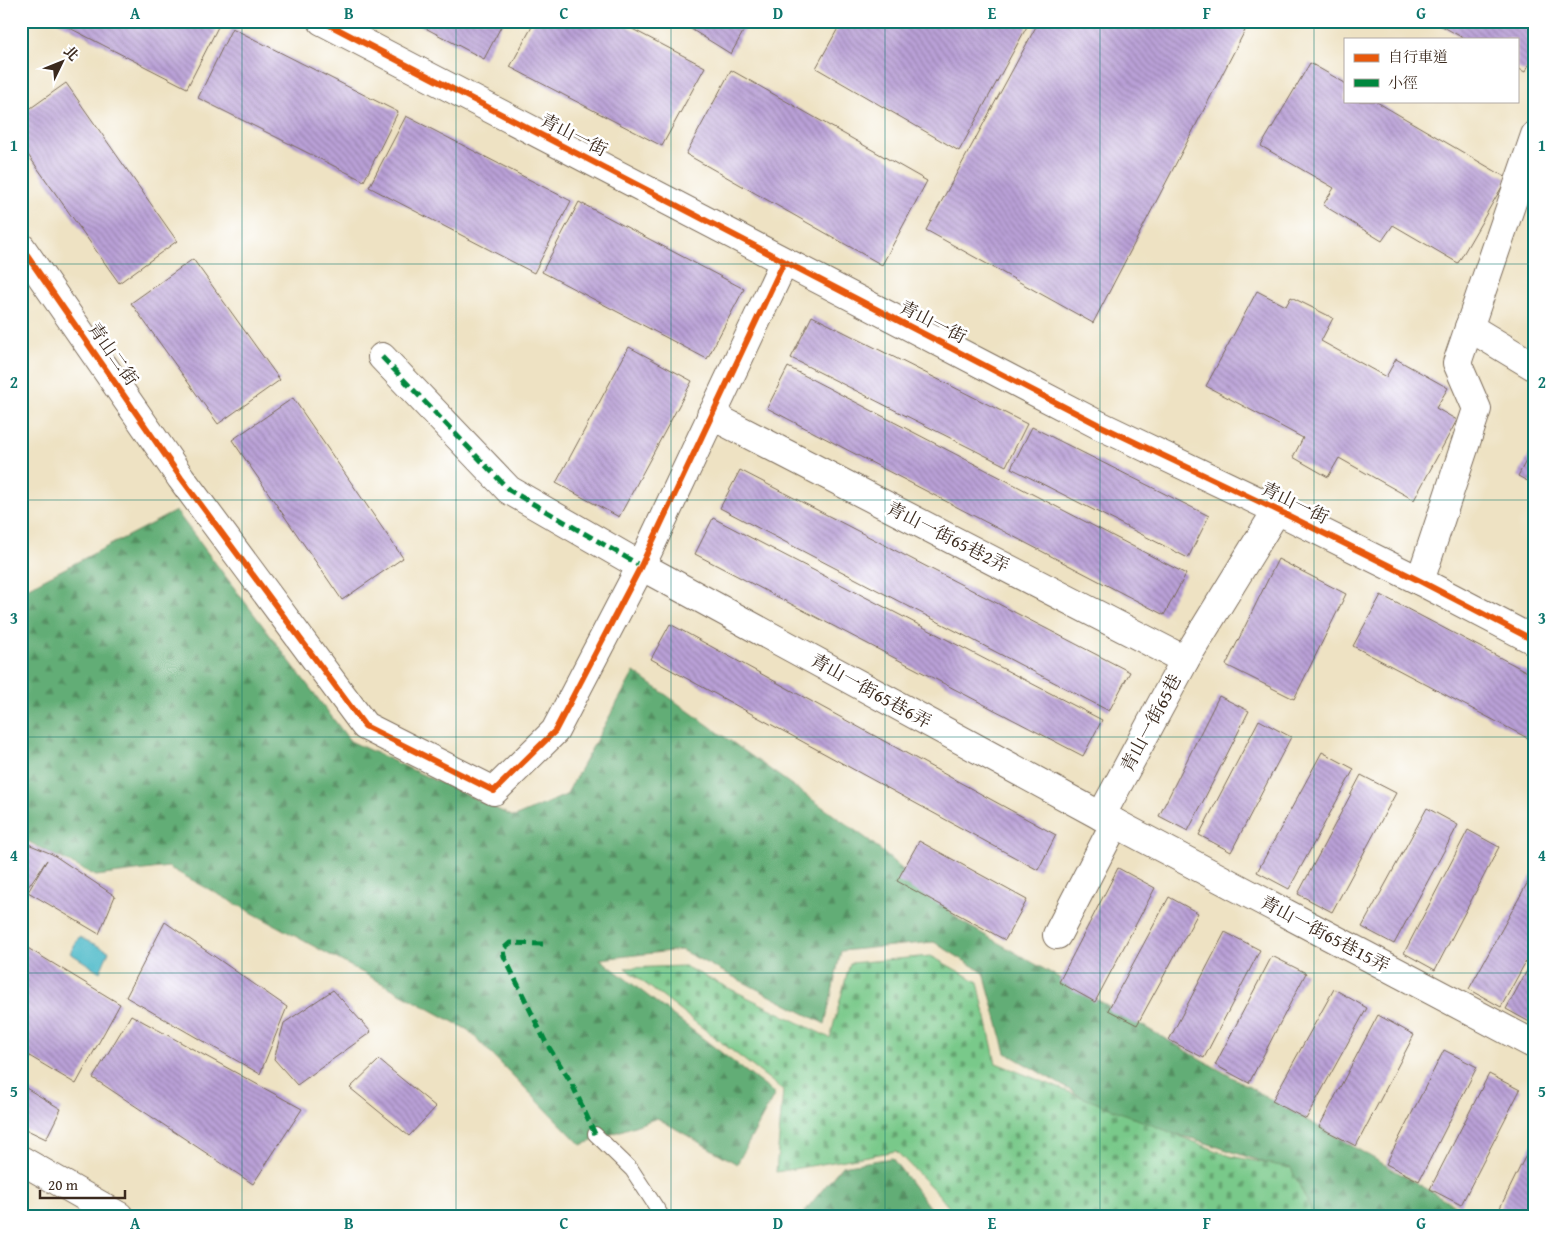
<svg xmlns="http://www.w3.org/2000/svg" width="1556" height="1237" viewBox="0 0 1556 1237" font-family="'Gentium Book Plus','Noto Serif TC',serif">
<defs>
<pattern id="forest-firs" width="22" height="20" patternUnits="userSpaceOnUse" patternTransform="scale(1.25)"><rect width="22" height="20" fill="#62ad76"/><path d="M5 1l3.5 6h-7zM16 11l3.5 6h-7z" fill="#528d60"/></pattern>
<pattern id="cemetery-stones" width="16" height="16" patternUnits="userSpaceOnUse" patternTransform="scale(1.25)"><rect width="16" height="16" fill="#79c98a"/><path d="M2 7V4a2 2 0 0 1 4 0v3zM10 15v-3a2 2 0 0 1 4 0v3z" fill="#64a370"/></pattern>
<pattern id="building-back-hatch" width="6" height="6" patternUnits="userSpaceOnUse" patternTransform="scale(1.25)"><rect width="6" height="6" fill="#b9a0d7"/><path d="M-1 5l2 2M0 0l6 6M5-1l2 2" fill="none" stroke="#9883ae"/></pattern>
</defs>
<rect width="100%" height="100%" fill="#fff"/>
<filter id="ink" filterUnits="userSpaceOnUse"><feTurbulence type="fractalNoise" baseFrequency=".02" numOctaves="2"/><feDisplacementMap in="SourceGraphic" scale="10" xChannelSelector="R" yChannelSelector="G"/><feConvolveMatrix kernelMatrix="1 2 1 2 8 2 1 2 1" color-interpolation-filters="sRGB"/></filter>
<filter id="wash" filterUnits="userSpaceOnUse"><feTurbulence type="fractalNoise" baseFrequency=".0096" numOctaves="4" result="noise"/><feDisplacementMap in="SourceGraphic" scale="20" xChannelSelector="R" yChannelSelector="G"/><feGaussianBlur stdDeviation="1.12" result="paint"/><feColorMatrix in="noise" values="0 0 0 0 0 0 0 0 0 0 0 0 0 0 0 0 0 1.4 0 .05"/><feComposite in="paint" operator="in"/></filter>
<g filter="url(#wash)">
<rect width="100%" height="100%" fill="#eee2c3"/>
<g fill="url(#forest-firs)" stroke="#4e6c4a">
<path d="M176,511L350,741L514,817L566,795L634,672L870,841L962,922L1474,1216H1285L1266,1163L1194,1139L1125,1122L1006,1053L984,973L934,942L841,951L825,1024L681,950L600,959L775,1094L737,1164L657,1118L581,1145L468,1030L168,867L96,876L21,838V591Z"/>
<path d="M892,1158L936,1216H807L804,1212L842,1166Z"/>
</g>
<path fill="url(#cemetery-stones)" stroke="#5a7a54" d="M931,956L978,982L996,1063L1230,1156L1291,1168L1314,1216H956L938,1194L896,1151L776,1172L783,1090L625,968L684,966L830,1038L850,963Z"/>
<path fill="#4dbac9" stroke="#447274" d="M79,937L109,951L100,972L70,953Z"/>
<g id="blocks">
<g fill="url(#building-back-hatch)">
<path d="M56,21H221L187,88Z"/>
<path d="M412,21H504L484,59Z"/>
<path d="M535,21H617L705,67L662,146L510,67Z"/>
<path d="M678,21H749L731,54Z"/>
<path d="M842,21H1030L959,151L816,68Z"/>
<path d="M1039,21H1250L1093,323L926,230Z"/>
<path d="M1433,21H1535V54L1525,72L1517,68V39H1465Z"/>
<path d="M232,28L398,112L364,181L198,98Z"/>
<path d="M1310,63L1345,83V101H1375L1507,178L1458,263L1393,225L1382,241L1323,205L1334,188L1261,146Z"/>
<path d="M731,70L927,181L882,265L686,154Z"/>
<path d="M66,83L177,241L119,283L21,145V115Z"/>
<path d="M406,116L571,201L534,273L369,187Z"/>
<path d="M579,202L744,289L707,359L542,272Z"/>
<path d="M193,259L280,380L218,424L131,303Z"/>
<path d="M1257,291L1286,306L1291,297L1333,318L1321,341L1386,377L1396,359L1448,388L1436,408L1457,420L1414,500L1339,458L1328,477L1293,457L1303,438L1206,386Z"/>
<path d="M812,316L1027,424L1006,466L791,358Z"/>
<path d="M629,347L692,381L619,517L556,483Z"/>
<path d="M788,367L1186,574L1164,615L767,408Z"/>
<path d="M293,398L403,558L342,600L232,440Z"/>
<path d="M1032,427L1209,516L1188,558L1011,468Z"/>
<path d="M1535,444V485L1518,476Z"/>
<path d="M740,470L1130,672L1109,711L720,508Z"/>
<path d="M713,518L1102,720L1083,756L695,554Z"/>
<path d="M1278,559L1346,594L1294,699L1226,665Z"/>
<path d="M1381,595L1535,676V742L1353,646Z"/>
<path d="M670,624L1056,835L1038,870L651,659Z"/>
<path d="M1219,696L1249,711L1188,831L1159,816Z"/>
<path d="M1259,720L1291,737L1231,852L1199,835Z"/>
<path d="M1322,752L1354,769L1289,889L1257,872Z"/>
<path d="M1361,775L1396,793L1332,912L1298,894Z"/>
<path d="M1427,808L1458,825L1394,944L1362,927Z"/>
<path d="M1468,830L1499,847L1435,970L1404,953Z"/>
<path d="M21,841L52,854L115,896L99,934L28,892L47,860L21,897Z"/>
<path d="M919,841L1027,900L1005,940L897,881Z"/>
<path d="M1118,868L1155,888L1095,1002L1059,982Z"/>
<path d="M1535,869V945L1501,1007L1469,989Z"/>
<path d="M1169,897L1198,913L1137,1025L1108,1010Z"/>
<path d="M165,922L287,1007L260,1074L126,997Z"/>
<path d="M1225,932L1260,950L1204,1058L1169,1040Z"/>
<path d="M21,944L120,1004L76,1084L21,1051Z"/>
<path d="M1272,956L1306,973L1249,1083L1215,1065Z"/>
<path d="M1535,956V1025L1506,1009Z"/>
<path d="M1334,989L1367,1008L1306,1119L1272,1101Z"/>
<path d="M333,990L371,1032L297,1085L274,1059L284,1023Z"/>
<path d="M131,1015L302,1109L253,1184L93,1078Z"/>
<path d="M1378,1015L1414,1035L1356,1146L1319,1127Z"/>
<path d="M1444,1050L1477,1067L1419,1181L1386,1164Z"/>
<path d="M379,1060L436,1107L409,1136L350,1088Z"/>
<path d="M1489,1074L1520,1090L1461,1205L1430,1189Z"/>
<path d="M21,1085L61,1109L46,1139L21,1127Z"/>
<path d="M1535,1138V1216H1496L1521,1165Z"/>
</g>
</g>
</g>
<g filter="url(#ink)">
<use href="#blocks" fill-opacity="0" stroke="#7a6a58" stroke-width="1"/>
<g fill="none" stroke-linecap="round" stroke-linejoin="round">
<g stroke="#7a6a58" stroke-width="16">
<path id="service" d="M595,1134L632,1170L662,1216"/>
</g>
<g stroke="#7a6a58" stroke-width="30">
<g id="minor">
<path d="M322,21L1099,425L1277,510L1420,581L1535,641"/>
<path d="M21,247L181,478L365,726L494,791L555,731L641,566L784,262"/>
<path d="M1469,327L1535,367"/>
<path d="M382,357L509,490L641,566L1101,816"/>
<path d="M711,415L1185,660"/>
<path d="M1420,581L1477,409L1457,363L1535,135"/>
<path d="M1115,823L1535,1045"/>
<path d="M1057,935L1115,823L1101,816L1185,660L1277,510"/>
<path d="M21,1160L119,1216"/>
</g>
</g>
<use href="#service" stroke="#fff" stroke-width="14"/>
<use href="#minor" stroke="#fff" stroke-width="28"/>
<g stroke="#00873e" stroke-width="5" stroke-dasharray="10 5" stroke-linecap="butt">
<path d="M382,357L509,490L641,566"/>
<path d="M543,944L510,943L503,949L504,956L546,1043L571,1082L595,1134"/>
</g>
<g stroke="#fff" stroke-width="9">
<g id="cycleway">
<path d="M322,21L1099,425L1277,510L1420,581L1535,641"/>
<path d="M21,247L181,478L365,726L494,791L555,731L641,566L784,262"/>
</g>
</g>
<use href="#cycleway" stroke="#e8590c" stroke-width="6"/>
</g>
</g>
<path fill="none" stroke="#0f766e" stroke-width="1" stroke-opacity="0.55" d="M242,21V1216M456,21V1216M671,21V1216M885,21V1216M1100,21V1216M1314,21V1216M21,264H1535M21,500H1535M21,737H1535M21,973H1535"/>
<g text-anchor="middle" stroke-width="5" stroke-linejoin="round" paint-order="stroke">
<g font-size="18" fill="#3b2a1e" stroke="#fff">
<text transform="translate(574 135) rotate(27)" y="6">青山一街</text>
<text transform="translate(933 322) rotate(27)" y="6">青山一街</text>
<text transform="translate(113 354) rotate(55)" y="6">青山二街</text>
<text transform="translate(1295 503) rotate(26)" y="6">青山一街</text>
<text transform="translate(948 537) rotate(27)" y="6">青山一街65巷2弄</text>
<text transform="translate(871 691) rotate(29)" y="6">青山一街65巷6弄</text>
<text transform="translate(1151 723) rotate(-62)" y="6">青山一街65巷</text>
<text transform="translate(1325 934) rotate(28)" y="6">青山一街65巷15弄</text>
</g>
</g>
<rect width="1556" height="1237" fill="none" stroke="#fff" stroke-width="55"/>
<rect x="1344" y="38" width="175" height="65" fill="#ffffff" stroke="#b1aaa5"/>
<rect x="1354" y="54" width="25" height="8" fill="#e8590c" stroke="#b1aaa5"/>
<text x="1388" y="62" font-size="15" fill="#3b2a1e">自行車道</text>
<rect x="1354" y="79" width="25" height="8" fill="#00873e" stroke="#b1aaa5"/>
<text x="1388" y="88" font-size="15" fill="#3b2a1e">小徑</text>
<g transform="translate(62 62) rotate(47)" stroke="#ffffff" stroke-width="4" paint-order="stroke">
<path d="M0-4L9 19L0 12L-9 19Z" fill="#3b2a1e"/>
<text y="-8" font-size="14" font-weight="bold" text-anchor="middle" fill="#3b2a1e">北</text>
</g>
<path d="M40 1190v8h85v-8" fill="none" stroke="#3b2a1e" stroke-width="2.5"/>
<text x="48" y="1190" font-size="15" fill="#3b2a1e" stroke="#ffffff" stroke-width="4" paint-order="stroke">20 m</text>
<rect x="28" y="28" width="1500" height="1182" fill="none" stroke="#0f766e" stroke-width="2"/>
<g font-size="16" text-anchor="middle" font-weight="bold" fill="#0f766e">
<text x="135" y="19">A</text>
<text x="349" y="19">B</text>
<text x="564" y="19">C</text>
<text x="778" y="19">D</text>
<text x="992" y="19">E</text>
<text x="1207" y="19">F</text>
<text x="1421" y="19">G</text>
<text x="14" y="151">1</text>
<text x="1542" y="151">1</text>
<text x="14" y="388">2</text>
<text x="1542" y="388">2</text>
<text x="14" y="624">3</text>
<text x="1542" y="624">3</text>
<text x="14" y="861">4</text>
<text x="1542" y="861">4</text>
<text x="14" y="1097">5</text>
<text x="1542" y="1097">5</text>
<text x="135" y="1229">A</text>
<text x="349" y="1229">B</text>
<text x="564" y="1229">C</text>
<text x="778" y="1229">D</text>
<text x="992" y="1229">E</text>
<text x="1207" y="1229">F</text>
<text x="1421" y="1229">G</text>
</g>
</svg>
